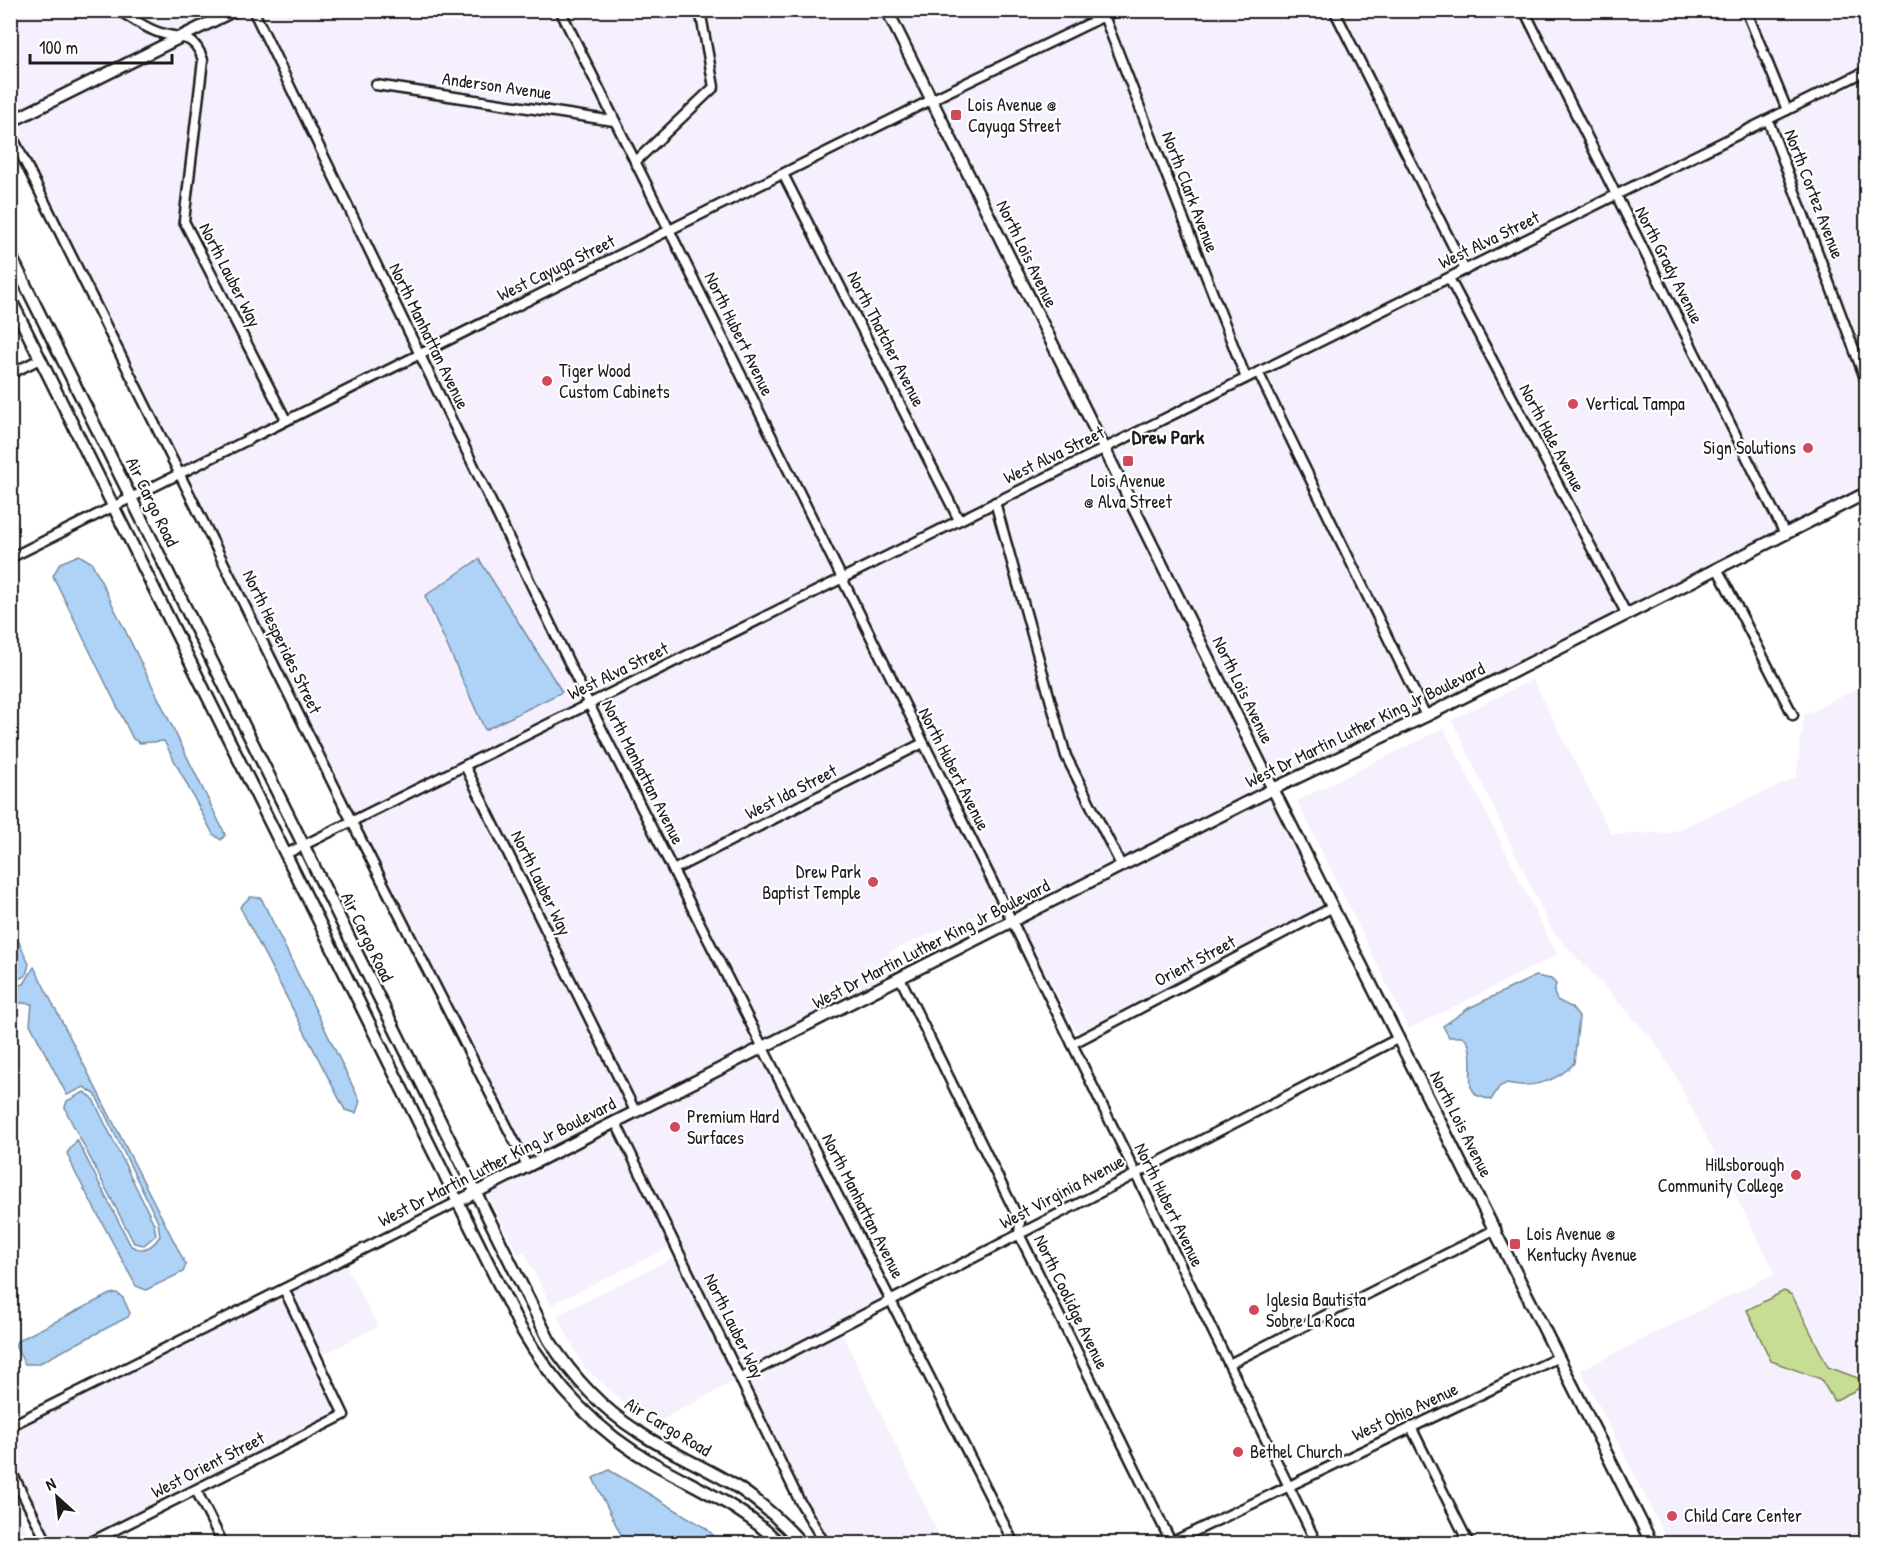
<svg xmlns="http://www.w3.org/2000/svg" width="1877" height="1554" viewBox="0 0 1877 1554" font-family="'Patrick Hand',sans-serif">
<rect width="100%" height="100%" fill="#fff"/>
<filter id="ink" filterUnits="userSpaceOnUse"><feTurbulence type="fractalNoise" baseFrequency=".0167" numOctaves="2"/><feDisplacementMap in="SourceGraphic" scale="12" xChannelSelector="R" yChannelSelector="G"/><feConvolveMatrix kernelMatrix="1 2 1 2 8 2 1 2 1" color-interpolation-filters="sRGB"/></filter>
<g filter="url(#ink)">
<g fill="#f6effd">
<path d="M1129,10L1328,11L1458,267L1248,371L1111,19Z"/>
<path d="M11,11H108L151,35L165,39L11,116Z"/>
<path d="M128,11H223L181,30L154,26Z"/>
<path d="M248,11L412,351L288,413L190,220L208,61L204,46L194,37Z"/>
<path d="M259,11H554L605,114L372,79L371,89L611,125L663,228L421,347Z"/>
<path d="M565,11H695L709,85L637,154Z"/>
<path d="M705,11H882L925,97L672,224L642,164L718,92Z"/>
<path d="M893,11H1103L933,93Z"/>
<path d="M1339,11H1519L1609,193L1467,263Z"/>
<path d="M1530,11H1741L1780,108L1618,188Z"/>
<path d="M1751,11H1866V65L1789,103Z"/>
<path d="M1102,24L1239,376L1106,441L938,102Z"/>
<path d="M184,42L195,51L198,60L180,223L279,417L182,466L13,126Z"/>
<path d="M1866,77V368L1775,123Z"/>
<path d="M930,107L1097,445L961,513L790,177Z"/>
<path d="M1766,127L1866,396V487L1787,526L1623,198Z"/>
<path d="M782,181L952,517L843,573L676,234Z"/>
<path d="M1614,202L1778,531L1628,606L1456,281Z"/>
<path d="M668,238L835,577L591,697L426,357Z"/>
<path d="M1447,285L1619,610L1428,708L1265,375Z"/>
<path d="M417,361L582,701L353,815L187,476Z"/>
<path d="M1256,380L1420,713L1275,782L1111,451Z"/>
<path d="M1102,455L1266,786L1123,858L1071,754L1001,505Z"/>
<path d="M992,510L1061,757L1114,863L1015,913L848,582Z"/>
<path d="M839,587L916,741L675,863L596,707Z"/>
<path d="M1533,679L1611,834L1670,833L1796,778L1804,715L1866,684V1543H1669L1581,1370L1775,1273L1676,1077L1653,1039L1552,931L1452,720Z"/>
<path d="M587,711L757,1044L637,1103L472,769Z"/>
<path d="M1444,728L1557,955L1409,1029L1297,801Z"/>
<path d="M921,750L999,906L888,952L897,973L765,1040L680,872Z"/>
<path d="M463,773L629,1108L528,1159L358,825Z"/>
<path d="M1271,796L1326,905L1078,1034L1020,923Z"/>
<path d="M762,1054L884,1296L743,1371L622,1124Z"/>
<path d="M613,1128L672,1246L551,1305L524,1252L518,1254L486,1193Z"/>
<path d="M677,1256L737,1380L655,1423L624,1403L583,1366L557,1315Z"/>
<path d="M345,1264L378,1326L321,1356L291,1292Z"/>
<path d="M282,1296L337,1412L75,1543H53L11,1458V1432Z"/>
<path d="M841,1331L943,1543H817L795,1497L802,1493L748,1381Z"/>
<path d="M11,1498L33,1543H11Z"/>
<path d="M129,1529L137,1543H100Z"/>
</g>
<path fill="#c6dd93" stroke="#717c58" stroke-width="1.5" d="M1784,1291L1792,1295L1828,1367L1866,1381V1385L1834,1401L1821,1379L1771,1361L1747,1310Z"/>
<g fill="#aed3f7" stroke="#748a9f" stroke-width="1.5">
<path d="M79,555L92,563L224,832L225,835L221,840L213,834L164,741L140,743L133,739L53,576L60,563Z"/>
<path d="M479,559L562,692L485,730L425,596Z"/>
<path d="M250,897L261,898L360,1101L356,1113L345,1110L240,907Z"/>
<path d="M11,925L29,964L26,975L12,983Z"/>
<path d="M34,967L186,1265L183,1272L146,1290L136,1286L75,1172L67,1153L77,1140L131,1246C143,1253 153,1247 160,1236L158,1222L95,1094L84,1087L67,1095L30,1024L32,1004L11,1002V987L24,984Z"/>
<path d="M1536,976L1551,979L1556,984L1554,993L1557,1000L1571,1007L1579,1017L1574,1063C1557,1082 1531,1089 1507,1083L1499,1087L1491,1100L1476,1095L1471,1087C1469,1076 1475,1045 1464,1038C1461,1036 1453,1037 1449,1037L1443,1026L1469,1008Z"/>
<path d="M84,1092L92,1097L154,1224L156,1235L144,1245L134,1243L67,1113L65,1107L67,1101Z"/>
<path d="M117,1293L123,1298L130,1313L128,1317L38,1364H25L15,1346L17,1341L110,1294Z"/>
<path d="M609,1470L706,1528L721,1543H625L593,1478Z"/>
</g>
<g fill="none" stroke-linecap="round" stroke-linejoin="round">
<g stroke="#1c1c1c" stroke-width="13">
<g id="minor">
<path d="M118,10C130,17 142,26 155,31C178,41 193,30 203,60L184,221L286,420"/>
<path d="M253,10L589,704L1014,1544"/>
<path d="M560,10L1012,921L1317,1544"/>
<path d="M1334,10L1465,270"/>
<path d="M1524,10L1785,534"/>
<path d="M1746,10L1787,110"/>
<path d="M1104,16L1246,378"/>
<path d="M376,85L614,121"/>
<path d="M1768,120L1866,381"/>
<path d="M10,132L352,822L527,1166"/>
<path d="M635,162L714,87L700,10"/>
<path d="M783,174L959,520"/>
<path d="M1449,278L1626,613"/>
<path d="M1258,372L1426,716"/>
<path d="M10,374L40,359"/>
<path d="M995,502L1066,756L1121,865"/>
<path d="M10,558L931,100L1117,10"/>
<path d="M1717,568L1793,715"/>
<path d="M465,766L635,1111"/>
<path d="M288,853L1866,71"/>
<path d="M673,870L923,743"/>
<path d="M900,978L1020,1222L1019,1234L1171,1542"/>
<path d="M1072,1044L1333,907"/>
<path d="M615,1121L799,1500L825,1544"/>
<path d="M1229,1364L1496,1229"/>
<path d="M741,1378L1399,1038"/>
<path d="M10,1426L459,1201"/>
<path d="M1411,1427L1469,1544"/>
<path d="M10,1469L48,1544"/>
<path d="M196,1490L223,1544"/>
<path d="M87,1544L344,1415L284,1289"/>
<path d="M1168,1544L1559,1357"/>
</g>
</g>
<g stroke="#1c1c1c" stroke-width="15">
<g id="tertiary">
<path d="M887,10L1273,789L1652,1544"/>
<path d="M10,122L235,10"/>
<path d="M10,254L549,1340C572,1376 601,1408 637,1431C666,1451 699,1464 729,1482C757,1499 780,1519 802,1544"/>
<path d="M10,298L520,1327C553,1384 595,1431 653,1463C697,1488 744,1507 780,1544"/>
<path d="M459,1201L1273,789L1426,716L1866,493"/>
</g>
</g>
<use href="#minor" stroke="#fff" stroke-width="8"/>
<use href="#tertiary" stroke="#fff" stroke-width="10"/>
</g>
</g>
<g fill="#d1495b" stroke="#fff" stroke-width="2">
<rect x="950" y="109" width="12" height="12" rx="3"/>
<circle cx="547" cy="381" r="6"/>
<circle cx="1573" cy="404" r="6"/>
<circle cx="1808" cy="448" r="6"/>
<rect x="1122" y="455" width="12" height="12" rx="3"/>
<circle cx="873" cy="882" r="6"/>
<circle cx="675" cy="1127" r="6"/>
<circle cx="1796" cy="1175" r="6"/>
<rect x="1509" y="1238" width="12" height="12" rx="3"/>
<circle cx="1254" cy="1310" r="6"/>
<circle cx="1238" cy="1452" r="6"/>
<circle cx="1672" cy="1516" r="6"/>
</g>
<g text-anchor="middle" stroke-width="4.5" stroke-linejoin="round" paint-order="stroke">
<g font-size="18" fill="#1c1c1c" stroke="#fff">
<text transform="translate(497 86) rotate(8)" y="6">Anderson Avenue</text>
<text transform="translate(1190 192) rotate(69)" y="6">North Clark Avenue</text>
<text transform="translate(1814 194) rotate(69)" y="6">North Cortez Avenue</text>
<text transform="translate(1489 240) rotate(-26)" y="6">West Alva Street</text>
<text transform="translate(1027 254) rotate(64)" y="6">North Lois Avenue</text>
<text transform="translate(1669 265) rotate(63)" y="6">North Grady Avenue</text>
<text transform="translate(556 268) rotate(-26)" y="6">West Cayuga Street</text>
<text transform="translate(230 275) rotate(63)" y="6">North Lauber Way</text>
<text transform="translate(739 334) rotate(64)" y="6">North Hubert Avenue</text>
<text transform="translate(429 336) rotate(64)" y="6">North Manhattan Avenue</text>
<text transform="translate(886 339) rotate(63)" y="6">North Thatcher Avenue</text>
<text transform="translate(1552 438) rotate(62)" y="6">North Hale Avenue</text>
<text transform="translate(1054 455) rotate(-26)" y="6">West Alva Street</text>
<text transform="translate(152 502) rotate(64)" y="6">Air Cargo Road</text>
<text transform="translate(282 642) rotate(64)" y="6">North Hesperides Street</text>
<text transform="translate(618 671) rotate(-26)" y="6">West Alva Street</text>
<text transform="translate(1243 690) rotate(64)" y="6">North Lois Avenue</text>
<text transform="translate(1365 725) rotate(-26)" y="6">West Dr Martin Luther King Jr Boulevard</text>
<text transform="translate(954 769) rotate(63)" y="6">North Hubert Avenue</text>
<text transform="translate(643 772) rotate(63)" y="6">North Manhattan Avenue</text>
<text transform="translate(791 792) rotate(-27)" y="6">West Ida Street</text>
<text transform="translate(541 883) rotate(64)" y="6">North Lauber Way</text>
<text transform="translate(367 937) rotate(64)" y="6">Air Cargo Road</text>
<text transform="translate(931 944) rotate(-27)" y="6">West Dr Martin Luther King Jr Boulevard</text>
<text transform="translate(1195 961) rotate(-28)" y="6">Orient Street</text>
<text transform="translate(1461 1124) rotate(63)" y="6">North Lois Avenue</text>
<text transform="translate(497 1162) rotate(-27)" y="6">West Dr Martin Luther King Jr Boulevard</text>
<text transform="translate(1062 1192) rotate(-28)" y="6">West Virginia Avenue</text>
<text transform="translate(1169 1205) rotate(64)" y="6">North Hubert Avenue</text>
<text transform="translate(863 1206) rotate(63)" y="6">North Manhattan Avenue</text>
<text transform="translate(1071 1302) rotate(64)" y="6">North Coolidge Avenue</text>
<text transform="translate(734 1326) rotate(64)" y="6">North Lauber Way</text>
<text transform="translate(1405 1412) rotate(-25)" y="6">West Ohio Avenue</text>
<text transform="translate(668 1427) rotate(31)" y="6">Air Cargo Road</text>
<text transform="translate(208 1465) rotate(-27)" y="6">West Orient Street</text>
</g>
<g font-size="18" fill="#1c1c1c" stroke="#fff" text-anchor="start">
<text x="968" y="111">Lois Avenue @<tspan x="968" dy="21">Cayuga Street</tspan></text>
<text x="559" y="377">Tiger Wood<tspan x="559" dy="21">Custom Cabinets</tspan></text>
<text x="1585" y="410">Vertical Tampa</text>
<text x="1796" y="454" text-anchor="end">Sign Solutions</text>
<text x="1128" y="487" text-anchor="middle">Lois Avenue<tspan x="1128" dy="21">@ Alva Street</tspan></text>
<text x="861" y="878" text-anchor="end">Drew Park<tspan x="861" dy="21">Baptist Temple</tspan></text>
<text x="687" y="1123">Premium Hard<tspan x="687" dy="21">Surfaces</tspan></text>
<text x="1784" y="1171" text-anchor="end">Hillsborough<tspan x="1784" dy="21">Community College</tspan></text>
<text x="1527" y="1240">Lois Avenue @<tspan x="1527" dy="21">Kentucky Avenue</tspan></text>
<text x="1266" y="1306">Iglesia Bautista<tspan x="1266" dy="21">Sobre La Roca</tspan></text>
<text x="1250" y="1458">Bethel Church</text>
<text x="1684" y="1522">Child Care Center</text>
</g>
<g font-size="20" font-weight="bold" fill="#1c1c1c" stroke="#fff">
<text x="1168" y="444">Drew Park</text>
</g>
</g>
<rect width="1877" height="1554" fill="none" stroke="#fff" stroke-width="36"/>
<rect x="18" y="18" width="1841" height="1518" fill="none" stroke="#1c1c1c" stroke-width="2" filter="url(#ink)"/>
<g transform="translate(57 1497) rotate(333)" stroke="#ffffff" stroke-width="4.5" paint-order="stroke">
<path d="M0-4.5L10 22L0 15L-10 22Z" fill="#1c1c1c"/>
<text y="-9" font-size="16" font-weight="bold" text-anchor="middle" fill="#1c1c1c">N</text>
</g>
<path d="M30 54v9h142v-9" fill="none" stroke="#1c1c1c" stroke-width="3"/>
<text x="39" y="54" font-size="18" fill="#1c1c1c" stroke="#ffffff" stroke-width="4.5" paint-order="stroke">100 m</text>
</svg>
